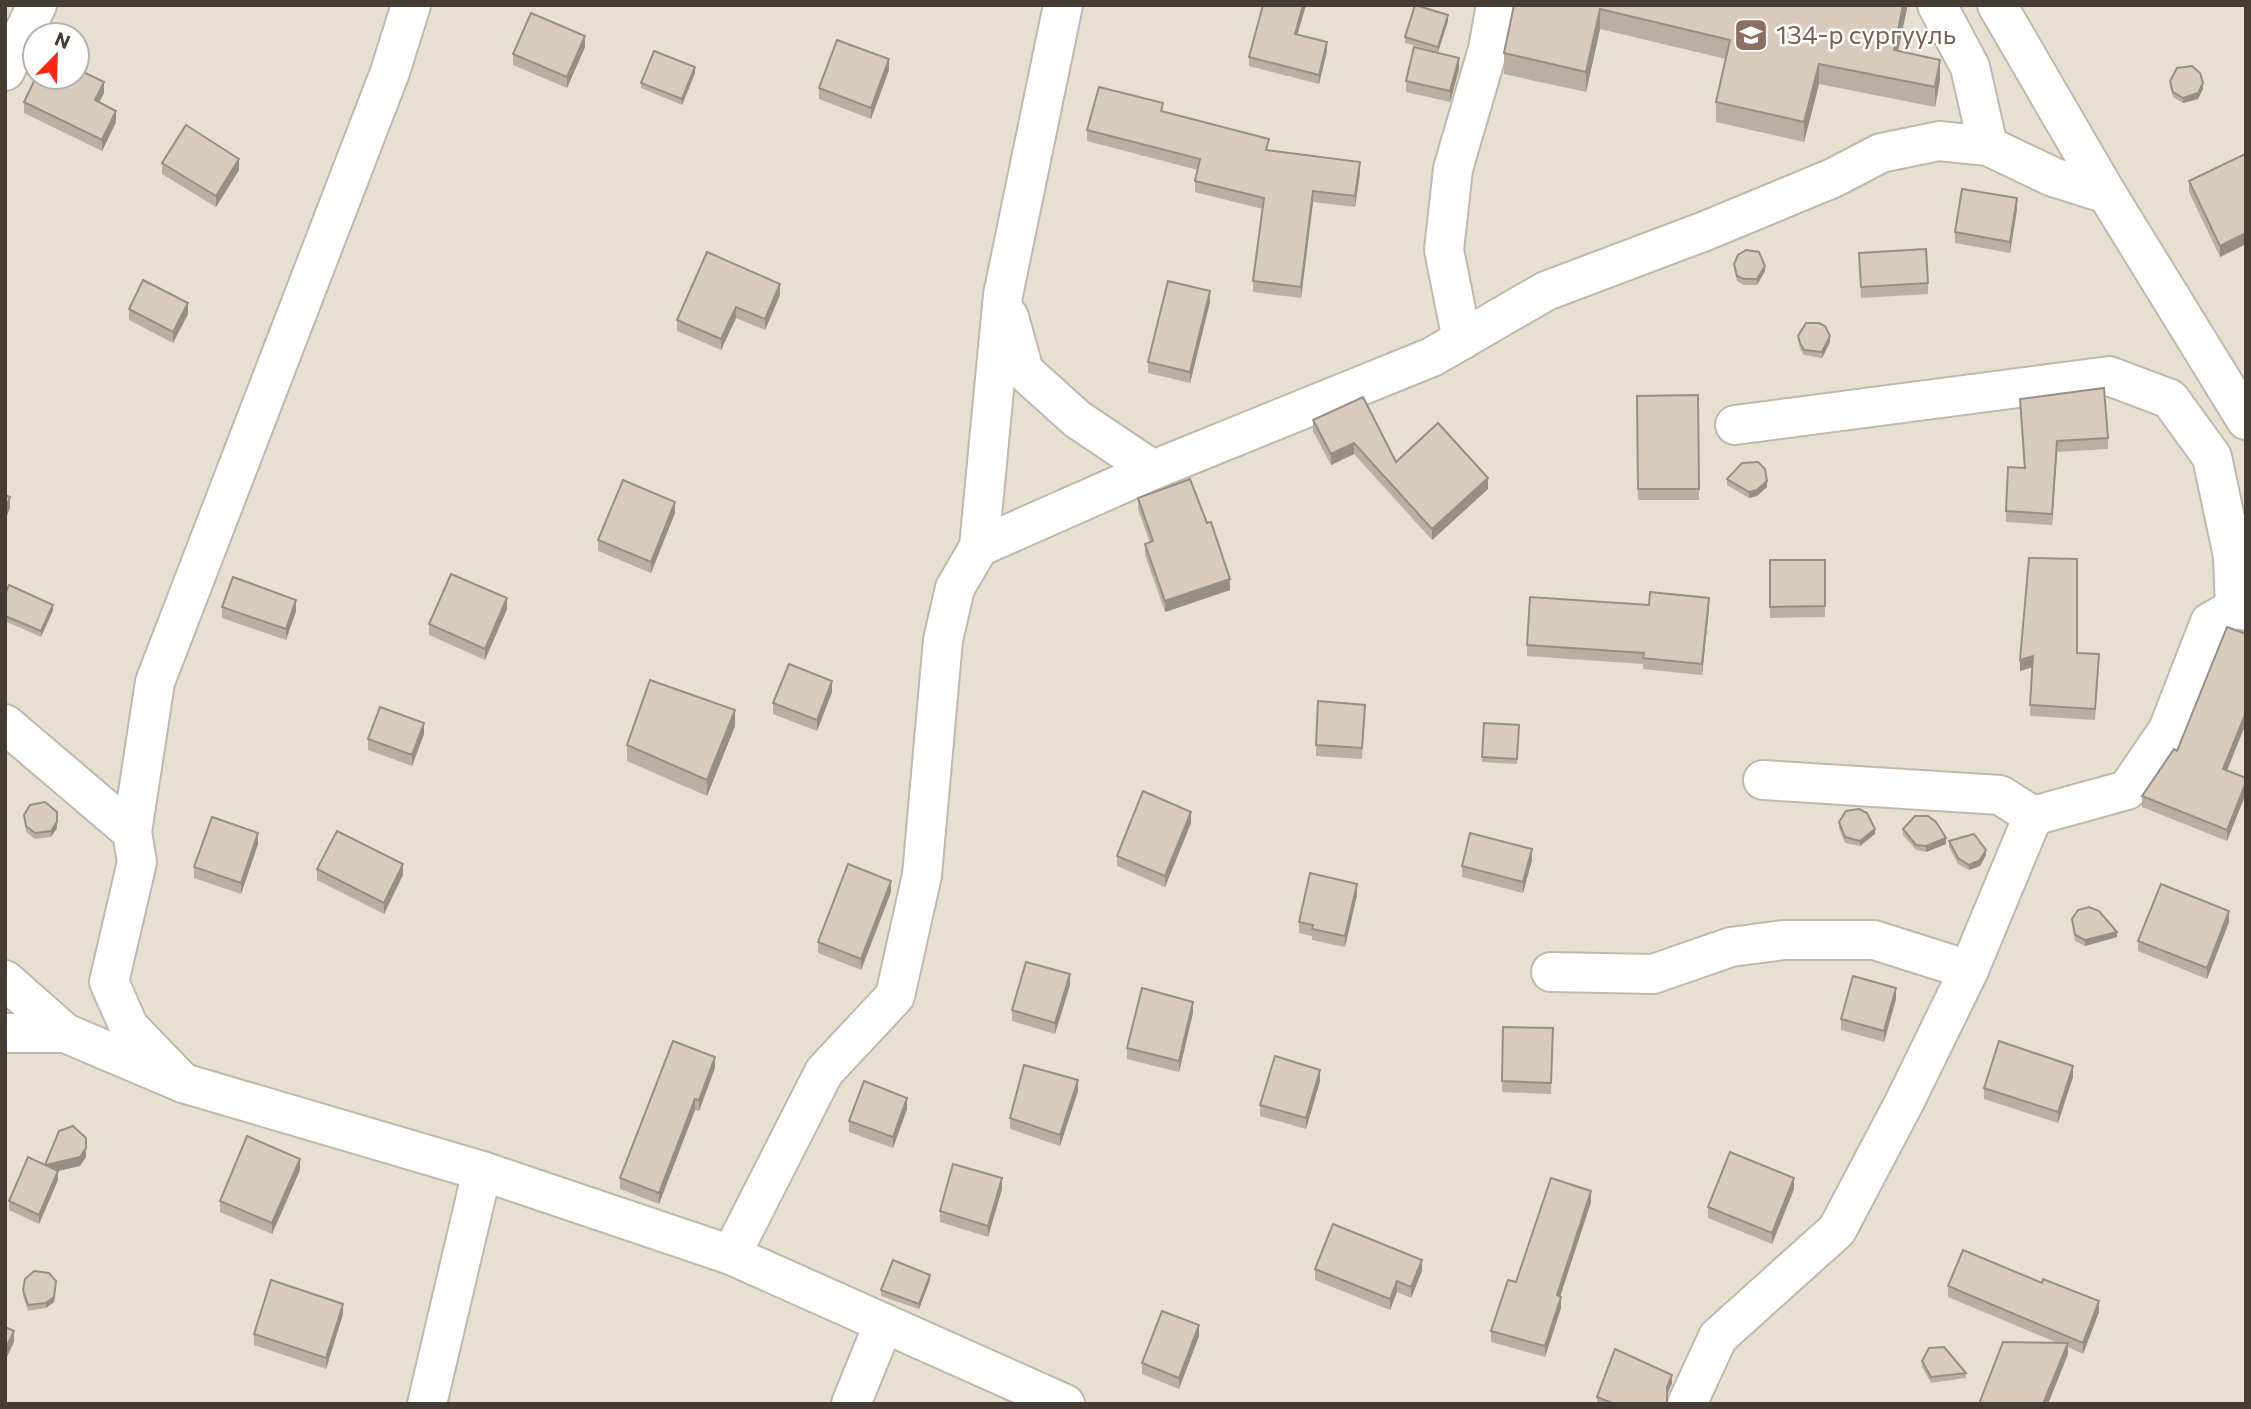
<svg xmlns="http://www.w3.org/2000/svg" width="2251" height="1409" viewBox="0 0 2251 1409" font-family="Commissioner,sans-serif">
<rect width="100%" height="100%" fill="#f3ede4"/>
<path fill="#e7dfd2" fill-rule="evenodd" d="M5,5H2246V1404H5ZM35,35H77V77H35Z"/>
<g fill="none" stroke-linecap="round" stroke-linejoin="round">
<g stroke="#c2b8a9" stroke-width="42">
<g id="minor">
<path d="M1937,5L1970,67L1988,146"/>
<path d="M1997,5L2107,194L2246,420"/>
<path d="M5,71L37,5"/>
<path d="M1009,317L1024,371L1077,419L1153,470"/>
<path d="M1462,340L1444,250L1453,169L1488,49L1496,5"/>
<path d="M1735,425L2109,376L2170,399L2212,457L2233,556L2235,608"/>
<path d="M979,547L1003,295L1063,5"/>
<path d="M5,724L132,832"/>
<path d="M1763,780L2000,795L2033,816"/>
<path d="M1551,972L1653,974L1731,947L1784,940H1874L1969,970"/>
<path d="M5,980L65,1033L183,1083L482,1171L731,1255L1065,1404"/>
<path d="M5,1033H65"/>
<path d="M183,1083L129,1027L109,982L137,862L132,832L155,682L390,72L411,5"/>
<path d="M731,1255L824,1072L895,996L922,875L943,640L955,588L979,547L1153,470L1432,357L1546,291L1705,231L1833,178L1881,153L1939,141L1988,146L2053,177L2107,194"/>
<path d="M427,1404L482,1171"/>
<path d="M851,1404L884,1323"/>
<path d="M1687,1404L1718,1337L1837,1230L1905,1101L1969,970L2033,816L2127,790L2168,730L2210,622L2235,608L2246,611"/>
</g>
</g>
<use href="#minor" stroke="#fff" stroke-width="38"/>
</g>
<g fill="#baafa2">
<path d="M1306,5L1297,35L1327,51L1319,84L1249,66V57Z"/>
<path d="M1514,5H1907L1898,51L1940,80L1935,107L1819,84L1804,142L1716,122V102L1726,59L1600,29L1586,92L1504,74V53Z"/>
<path d="M1448,21L1438,52L1405,43V37Z"/>
<path d="M585,47L567,88L513,65V54Z"/>
<path d="M1459,69L1450,102L1406,92V81Z"/>
<path d="M889,70L871,119L819,99V88Z"/>
<path d="M695,73L682,105L641,88V83Z"/>
<path d="M2170,81L2203,89L2198,99L2183,103L2173,97L2170,87Z"/>
<path d="M104,93L99,102L116,122L102,151L24,113V102Z"/>
<path d="M1163,112L1269,150L1360,173L1355,207L1313,202L1301,298L1253,292V281L1263,209L1195,192V181L1198,170L1087,141V130Z"/>
<path d="M2246,156V244L2220,257L2189,192V181Z"/>
<path d="M162,163L239,170L216,207L162,174Z"/>
<path d="M2017,209L2010,253L1955,243V232Z"/>
<path d="M1859,253L1928,283V294L1861,298Z"/>
<path d="M1734,264L1765,271L1757,285H1744L1737,281L1734,269Z"/>
<path d="M780,295L765,330L736,318L721,350L677,331V320Z"/>
<path d="M1210,302L1190,383L1148,373V362Z"/>
<path d="M129,309L188,314L173,343L129,320Z"/>
<path d="M1798,336L1830,342L1822,358L1804,355L1800,349Z"/>
<path d="M1698,395L1699,500H1638L1637,396Z"/>
<path d="M2020,399L2108,438V449L2057,452L2052,525L2006,522V511L2024,468Z"/>
<path d="M1313,420L1396,462L1488,489L1432,540L1354,454L1331,465L1313,431Z"/>
<path d="M1727,479L1767,487L1757,496L1749,498L1727,485Z"/>
<path d="M1138,498L1230,590L1165,612L1145,555V544L1150,543L1138,509Z"/>
<path d="M675,513L651,573L598,551V540Z"/>
<path d="M2077,559V653L2099,665L2095,720L2030,716L2032,667L2020,671Z"/>
<path d="M1770,560L1825,606V617L1770,618Z"/>
<path d="M5,594L53,610L41,637L5,621Z"/>
<path d="M222,607L296,611L286,640L222,618Z"/>
<path d="M507,609L485,660L429,635V624Z"/>
<path d="M1709,609L1702,675L1643,669V664L1527,656V645Z"/>
<path d="M2246,634V723L2227,771L2246,778V793L2227,841L2142,807V796L2177,751Z"/>
<path d="M832,692L817,731L773,714V703Z"/>
<path d="M1365,716L1362,759L1316,756V745Z"/>
<path d="M1484,723L1519,725L1517,764L1482,762Z"/>
<path d="M735,726L707,796L627,761V745Z"/>
<path d="M424,734L412,766L368,750V739Z"/>
<path d="M24,815L57,828L51,837L35,839L26,832Z"/>
<path d="M1839,822L1875,834L1860,846L1845,843L1839,828Z"/>
<path d="M1191,823L1165,887L1117,866V856Z"/>
<path d="M1903,829L1946,844L1926,852L1916,850L1903,835Z"/>
<path d="M1949,841L1986,855L1980,866L1969,870L1958,864L1949,847Z"/>
<path d="M258,844L241,894L194,878V867Z"/>
<path d="M1532,860L1523,893L1462,877V866Z"/>
<path d="M317,869L403,875L384,914L317,880Z"/>
<path d="M891,892L861,970L818,953V942Z"/>
<path d="M1357,895L1345,947L1312,940V936L1299,933V922Z"/>
<path d="M2072,919L2117,937L2085,946L2075,941Z"/>
<path d="M2229,922L2207,979L2138,951V941Z"/>
<path d="M1070,985L1055,1034L1012,1021V1010Z"/>
<path d="M1896,999L1884,1042L1841,1030V1019Z"/>
<path d="M1193,1013L1179,1072L1127,1059V1048Z"/>
<path d="M1503,1027L1553,1028L1551,1094L1502,1092Z"/>
<path d="M715,1068L699,1111L695,1110L659,1204L620,1189V1178Z"/>
<path d="M2073,1077L2058,1123L1984,1099V1088Z"/>
<path d="M1320,1081L1306,1129L1260,1116V1105Z"/>
<path d="M1078,1091L1060,1146L1010,1129V1118Z"/>
<path d="M907,1109L893,1148L849,1132V1121Z"/>
<path d="M86,1157L80,1166L58,1171V1180L39,1224L9,1210V1201L45,1165Z"/>
<path d="M300,1170L272,1234L220,1212V1201Z"/>
<path d="M1002,1189L988,1237L940,1222V1211Z"/>
<path d="M1794,1189L1772,1244L1708,1218V1207Z"/>
<path d="M1591,1202L1560,1296L1561,1308L1545,1357L1491,1342V1331L1516,1282Z"/>
<path d="M1315,1269L1422,1271L1411,1298L1397,1292L1390,1310L1315,1280Z"/>
<path d="M930,1280L919,1309L881,1296V1290Z"/>
<path d="M1948,1286L2099,1312L2083,1354L2068,1347V1354L2048,1404H1979L2058,1343L1948,1297Z"/>
<path d="M56,1287L54,1302L46,1308L28,1311L23,1296V1290Z"/>
<path d="M343,1314L326,1369L254,1345V1334Z"/>
<path d="M1199,1336L1179,1389L1142,1374V1363Z"/>
<path d="M1922,1361L1966,1373V1378L1931,1383L1922,1367Z"/>
<path d="M1672,1383L1667,1395V1404H1597V1397Z"/>
</g>
<g fill="#978e84">
<path d="M1303,5H1306L1295,43V34Z"/>
<path d="M1903,5H1907V9L1894,70V50Z"/>
<path d="M1600,9V29L1586,92V72Z"/>
<path d="M1448,15V21L1438,52V47Z"/>
<path d="M585,36V47L567,88V77Z"/>
<path d="M1327,42V51L1319,84V75Z"/>
<path d="M1459,58V69L1450,102V91Z"/>
<path d="M889,59V70L871,119V108Z"/>
<path d="M1940,60V80L1935,107V87Z"/>
<path d="M1819,64V84L1804,142V122Z"/>
<path d="M695,67V73L682,105V99Z"/>
<path d="M104,82V93L95,111V100Z"/>
<path d="M2203,83V89L2198,99L2183,103V98Z"/>
<path d="M116,111V122L102,151V140Z"/>
<path d="M239,159V170L216,207V196Z"/>
<path d="M1360,162V173L1355,207V196Z"/>
<path d="M1313,191V202L1301,298V287Z"/>
<path d="M2017,198V209L2010,253V242Z"/>
<path d="M2246,233V244L2220,257V246Z"/>
<path d="M1765,266V271L1757,285V279Z"/>
<path d="M780,284V295L765,330V319Z"/>
<path d="M1210,291V302L1190,383V372Z"/>
<path d="M188,303V314L173,343V332Z"/>
<path d="M736,307V318L721,350V339Z"/>
<path d="M1830,336V342L1822,358V352Z"/>
<path d="M2057,441V452L2052,525V514Z"/>
<path d="M1354,443V454L1331,465V454Z"/>
<path d="M1488,478V489L1432,540V529Z"/>
<path d="M1767,481V487L1757,496L1749,498V492Z"/>
<path d="M10,497V508L5,521V510Z"/>
<path d="M675,502V513L651,573V562Z"/>
<path d="M1230,579V590L1165,612V601Z"/>
<path d="M507,598V609L485,660V649Z"/>
<path d="M1709,598V609L1702,675V664Z"/>
<path d="M296,600V611L286,640V629Z"/>
<path d="M53,605V610L41,637V631Z"/>
<path d="M2033,656V667L2020,671V660Z"/>
<path d="M832,681V692L817,731V720Z"/>
<path d="M735,710V726L707,796V780Z"/>
<path d="M2246,712V723L2223,780V769Z"/>
<path d="M424,723V734L412,766V755Z"/>
<path d="M2246,782V793L2227,841V830Z"/>
<path d="M1191,812V823L1165,887V876Z"/>
<path d="M57,822V828L51,837V831Z"/>
<path d="M1875,829V834L1860,846V841Z"/>
<path d="M258,833V844L241,894V883Z"/>
<path d="M1946,838V844L1926,852V846Z"/>
<path d="M1532,849V860L1523,893V882Z"/>
<path d="M1986,850V855L1980,866L1969,870V865Z"/>
<path d="M403,864V875L384,914V903Z"/>
<path d="M891,881V892L861,970V959Z"/>
<path d="M1357,884V895L1345,947V936Z"/>
<path d="M2229,911V922L2207,979V968Z"/>
<path d="M2117,932V937L2085,946V940Z"/>
<path d="M1070,974V985L1055,1034V1023Z"/>
<path d="M1896,988V999L1884,1042V1031Z"/>
<path d="M1193,1002V1013L1179,1072V1061Z"/>
<path d="M715,1057V1068L699,1111V1100Z"/>
<path d="M2073,1066V1077L2058,1123V1112Z"/>
<path d="M1320,1070V1081L1306,1129V1118Z"/>
<path d="M1078,1080V1091L1060,1146V1135Z"/>
<path d="M907,1098V1109L893,1148V1137Z"/>
<path d="M695,1099V1110L659,1204V1193Z"/>
<path d="M86,1148V1157L80,1166L58,1171V1180L39,1224V1215L46,1165Z"/>
<path d="M300,1159V1170L272,1234V1223Z"/>
<path d="M1002,1178V1189L988,1237V1226Z"/>
<path d="M1794,1178V1189L1772,1244V1233Z"/>
<path d="M1591,1191V1202L1557,1306V1295Z"/>
<path d="M1422,1260V1271L1411,1298V1287Z"/>
<path d="M930,1275V1280L919,1309V1304Z"/>
<path d="M56,1281L54,1302L46,1308V1303Z"/>
<path d="M1397,1281V1292L1390,1310V1299Z"/>
<path d="M1561,1297V1308L1545,1357V1346Z"/>
<path d="M2099,1301V1312L2083,1354V1343Z"/>
<path d="M343,1304V1314L326,1369V1358Z"/>
<path d="M1199,1325V1336L1179,1389V1378Z"/>
<path d="M14,1331V1342L5,1361V1350Z"/>
<path d="M2068,1343V1354L2048,1404H2043Z"/>
<path d="M1672,1375V1383L1667,1395V1387Z"/>
</g>
<g fill="#d8cbbc" stroke="#978e84" stroke-width="2">
<path d="M1263,5H1303L1295,34L1327,42L1319,75L1249,57Z"/>
<path d="M1415,5L1448,15L1438,47L1405,37Z"/>
<path d="M1514,5H1903L1894,50L1940,60L1935,87L1819,64L1804,122L1716,102L1730,40L1600,9L1586,72L1504,53Z"/>
<path d="M531,13L585,36L567,77L513,54Z"/>
<path d="M837,40L889,59L871,108L819,88Z"/>
<path d="M1414,47L1459,58L1450,91L1406,81Z"/>
<path d="M654,51L695,67L682,99L641,83Z"/>
<path d="M2192,66L2200,73L2203,83L2198,93L2183,98L2173,92L2170,81L2177,68Z"/>
<path d="M77,69L104,82L95,100L116,111L102,140L24,102L36,77H77Z"/>
<path d="M1099,87L1163,103L1161,111L1269,139L1266,150L1360,162L1355,196L1313,191L1301,287L1253,281L1264,198L1195,181L1200,159L1087,130Z"/>
<path d="M186,125L239,159L216,196L162,163Z"/>
<path d="M2245,154L2246,233L2220,246L2189,181Z"/>
<path d="M1962,189L2017,198L2010,242L1955,232Z"/>
<path d="M1926,249L1928,283L1861,287L1859,253Z"/>
<path d="M1746,250L1759,252L1765,266L1757,279H1744L1737,276L1734,264L1738,255Z"/>
<path d="M707,252L780,284L765,319L736,307L721,339L677,320Z"/>
<path d="M143,280L188,303L173,332L129,309Z"/>
<path d="M1168,281L1210,291L1190,372L1148,362Z"/>
<path d="M1806,323H1819L1825,326L1830,336L1822,352L1804,350L1800,343L1798,336Z"/>
<path d="M2104,388L2108,438L2057,441L2052,514L2006,511L2008,467L2025,468L2020,399Z"/>
<path d="M1698,395L1699,489H1638L1637,396Z"/>
<path d="M1363,397L1396,462L1438,423L1488,478L1432,529L1354,443L1331,454L1313,420Z"/>
<path d="M1758,462L1765,469L1767,481L1757,490L1749,492L1727,479L1742,463Z"/>
<path d="M1190,479L1207,523L1211,522L1230,579L1165,601L1145,544L1153,541L1138,498Z"/>
<path d="M623,480L675,502L651,562L598,540Z"/>
<path d="M5,495L10,497L5,510Z"/>
<path d="M2029,558L2077,559V653L2099,654L2095,709L2030,705L2033,656L2020,660Z"/>
<path d="M1770,560H1825V606L1770,607Z"/>
<path d="M451,574L507,598L485,649L429,624Z"/>
<path d="M233,577L296,600L286,629L222,607Z"/>
<path d="M9,585L53,605L41,631L5,616V594Z"/>
<path d="M1650,592L1709,598L1702,664L1643,658L1644,653L1527,645L1530,597L1649,605Z"/>
<path d="M2227,627L2246,634V712L2223,769L2246,778V782L2227,830L2142,796L2174,749L2177,751Z"/>
<path d="M789,664L832,681L817,720L773,703Z"/>
<path d="M650,680L735,710L707,780L627,745Z"/>
<path d="M1318,701L1365,705L1362,748L1316,745Z"/>
<path d="M380,707L424,723L412,755L368,739Z"/>
<path d="M1484,723L1519,725L1517,759L1482,757Z"/>
<path d="M1143,791L1191,812L1165,876L1117,856Z"/>
<path d="M45,802L57,812V822L51,831L35,833L26,826L24,815L30,805Z"/>
<path d="M1859,809L1867,813L1875,829L1860,841L1845,837L1839,822L1846,811Z"/>
<path d="M1915,816H1928L1936,822L1946,838L1926,846L1916,845L1903,829Z"/>
<path d="M212,817L258,833L241,883L194,867Z"/>
<path d="M337,831L403,864L384,903L317,869Z"/>
<path d="M1470,833L1532,849L1523,882L1462,866Z"/>
<path d="M1974,834L1986,850L1980,860L1969,865L1958,858L1949,841Z"/>
<path d="M848,864L891,881L861,959L818,942Z"/>
<path d="M1310,873L1357,884L1345,936L1312,929L1313,925L1299,922Z"/>
<path d="M2161,884L2229,911L2207,968L2138,941Z"/>
<path d="M2089,907L2099,911L2117,932L2085,940L2075,935L2072,919L2078,910Z"/>
<path d="M1026,962L1070,974L1055,1023L1012,1010Z"/>
<path d="M1853,976L1896,988L1884,1031L1841,1019Z"/>
<path d="M1142,988L1193,1002L1179,1061L1127,1048Z"/>
<path d="M1503,1027L1553,1028L1551,1083L1502,1081Z"/>
<path d="M673,1041L715,1057L699,1100L695,1099L659,1193L620,1178Z"/>
<path d="M1999,1041L2073,1066L2058,1112L1984,1088Z"/>
<path d="M1275,1056L1320,1070L1306,1118L1260,1105Z"/>
<path d="M1024,1065L1078,1080L1060,1135L1010,1118Z"/>
<path d="M864,1081L907,1098L893,1137L849,1121Z"/>
<path d="M73,1126L86,1138V1148L80,1157L46,1165L58,1171L39,1215L9,1201L28,1157L45,1165L59,1131Z"/>
<path d="M247,1136L300,1159L272,1223L220,1201Z"/>
<path d="M1730,1152L1794,1178L1772,1233L1708,1207Z"/>
<path d="M953,1164L1002,1178L988,1226L940,1211Z"/>
<path d="M1551,1178L1591,1191L1557,1295L1561,1297L1545,1346L1491,1331L1508,1280L1516,1282Z"/>
<path d="M1333,1224L1422,1260L1411,1287L1397,1281L1390,1299L1315,1269Z"/>
<path d="M1963,1250L2042,1283L2043,1279L2099,1301L2083,1343L1948,1286Z"/>
<path d="M893,1260L930,1275L919,1304L881,1290Z"/>
<path d="M34,1271L49,1273L56,1281L54,1297L46,1303L28,1305L23,1290L25,1279Z"/>
<path d="M271,1280L343,1304L326,1358L254,1334Z"/>
<path d="M1162,1311L1199,1325L1179,1378L1142,1363Z"/>
<path d="M5,1327L14,1331L5,1350Z"/>
<path d="M2003,1342L2068,1343L2043,1404H1979Z"/>
<path d="M1944,1347L1966,1373L1931,1377L1922,1361L1929,1348Z"/>
<path d="M1615,1349L1672,1375L1667,1387V1404H1615L1597,1397Z"/>
</g>
<defs>
<g id="school-square" transform="scale(1.75)"><rect x="-9" y="-9" width="18" height="18" rx="4" fill="#8d6e63" stroke="#fff"/><path d="M0-5L7-2L0 1L-7-2ZM-4 1L0 2.5L4 1V4Q0 6-4 4Z" fill="#fff"/></g>
</defs>
<g fill-rule="evenodd">
<use href="#school-square" x="1751" y="35"/>
</g>
<g text-anchor="middle" stroke-width="5" stroke-linejoin="round" paint-order="stroke">
<g font-size="26" fill="#785e54" stroke="#fff" text-anchor="start">
<text x="1776" y="44">134-р сургууль</text>
</g>
</g>
<rect width="2251" height="1409" fill="none" stroke="#453d33" stroke-width="14"/>
<g transform="translate(56 56) rotate(23)"><circle r="33" fill="#ffffff" stroke="#b5b1ad" stroke-width="2"/>
<path d="M0-5L12 26L0 18L-12 26Z" fill="#ff250f"/>
<text y="-10" font-size="19" font-weight="bold" text-anchor="middle" fill="#453d33">N</text>
</g>
</svg>
